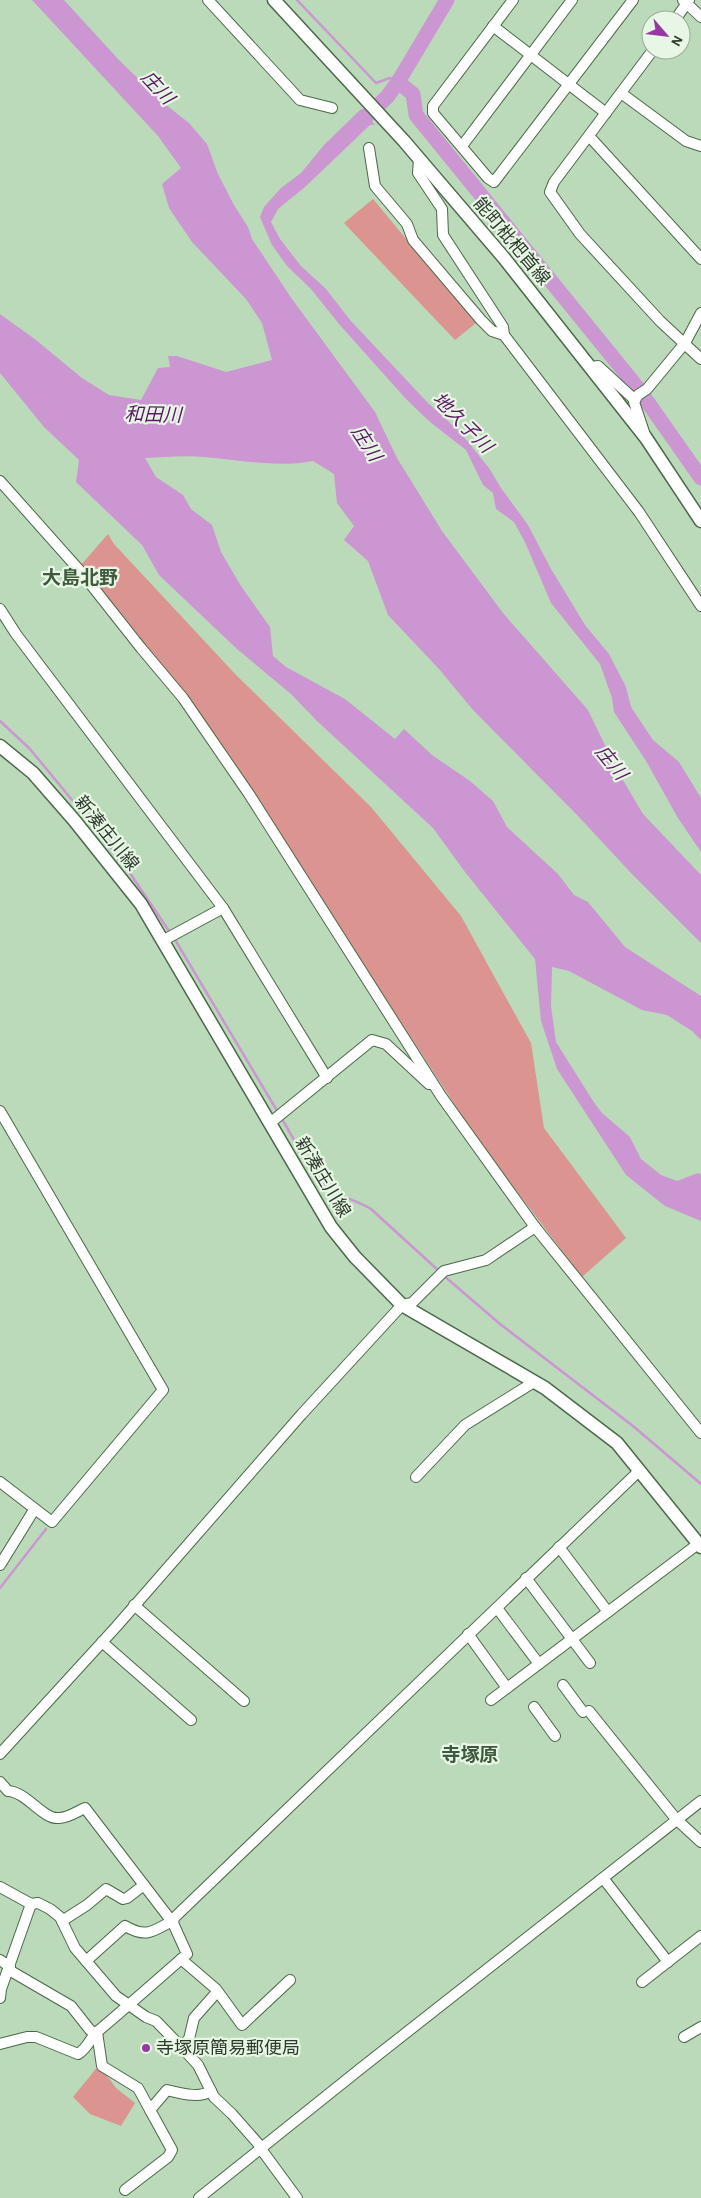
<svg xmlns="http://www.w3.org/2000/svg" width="701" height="2198" viewBox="0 0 701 2198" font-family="'Alegreya Sans','Noto Sans JP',sans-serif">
<rect width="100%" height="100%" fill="#bbdab9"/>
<g fill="#dc9490">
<path d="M373,199L476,323L455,340L344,223Z"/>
<path d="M108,534L114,544L237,676L371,807L461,916L531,1043L544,1128L626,1238L582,1277L477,1139L223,748L129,623L81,565Z"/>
<path d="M99,2065L116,2088L135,2103L121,2126L90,2114L73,2097Z"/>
</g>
<g fill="#cc96d2">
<path d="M32,0H64L119,60L161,101L189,123L207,144L218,174L234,205L248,227L252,239L292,299L375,412L397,458L442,531L503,613L588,710L617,770L643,814L701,875V943L630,872L579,817L473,710L439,669L388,615L368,561L344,540L354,526L337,503L334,474L313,461C276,468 241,460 204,457C185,455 164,457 145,458L156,477L183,495L191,509L212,525L221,552L241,586L270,627L273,656L286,667L345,699L395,739L404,729L432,755L470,781L493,801L507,827L558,874L574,895L588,902L625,947L701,996V1040L692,1031L667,1015L642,1010L569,971L552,967L551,1006L556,1042L593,1101L602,1113L630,1137L641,1159L661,1175L677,1181L698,1173L701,1175V1221L665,1206L626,1175L557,1069L541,1021L535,959L465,872L433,828L317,721L291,694L237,649L159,575L142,545L76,482L79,460L44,427L0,373V314L36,340L82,378L109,395L141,400L158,368L170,367L168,356H177L226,372L272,360L262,323L246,299L192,242L169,208L162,184L181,168L158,136Z"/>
<path d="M361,109L375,125H370L305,187L278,209L271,222L280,239L301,266L326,289L350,320L428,403L460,432L489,468L501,488L528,525L551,569L585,625L609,654L626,687L631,707L653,740L679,762L701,798V852L678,818L646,761L614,712L612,698L600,664L551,603L525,542L514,522L496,509L493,493L483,485L466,450L430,422L406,399L339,324L311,289L287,266L272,245L260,217L264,207L281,188L301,173L324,145Z"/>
</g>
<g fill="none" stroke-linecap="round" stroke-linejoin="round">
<g stroke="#cc96d2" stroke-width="2.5">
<path d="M297,0L376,83L390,78L398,82"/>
<path d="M0,721L30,749L119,857L171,934"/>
<path d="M174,938L279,1114"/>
<path d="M282,1119C293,1137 315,1181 332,1191C344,1198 358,1201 371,1209L439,1271"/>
<path d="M443,1275L500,1324L633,1426L701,1484"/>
<path d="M0,1588L46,1529"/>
</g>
<g stroke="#cc96d2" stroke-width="15">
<path d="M398,82L413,94L416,115L637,387L701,478"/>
<path d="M353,129L387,97L398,82L447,0"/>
</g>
<g stroke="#4c684a" stroke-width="12">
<g id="minor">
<path d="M208,0L300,100L332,108"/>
<path d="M513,0L433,106V113L488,178L494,182L633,0"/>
<path d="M683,0L701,17"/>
<path d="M675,20L689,0"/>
<path d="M493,26L606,113"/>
<path d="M653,50L554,182L550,192L580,234L660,321L701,359"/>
<path d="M621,93L686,141L701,146"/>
<path d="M589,136L701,259"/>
<path d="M462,146L572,0"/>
<path d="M369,148L375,186L407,224L413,240L481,320L492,331L504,335L639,512L701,606"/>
<path d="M419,159L418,173L442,209L443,235L503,327L504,335"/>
<path d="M592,367L598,366L635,400"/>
<path d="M645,435L634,402L638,395L647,389L685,343L701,313"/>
<path d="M0,481L81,572L141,648L183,698L249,794L441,1096L535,1227L701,1433"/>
<path d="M0,609L16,634L223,908L327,1078"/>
<path d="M164,940L223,908"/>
<path d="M0,1111L163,1390L52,1522L0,1482"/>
<path d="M270,1123L372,1040L386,1044L429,1084"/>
<path d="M416,1477L465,1425L534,1382"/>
<path d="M559,1547L608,1612"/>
<path d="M0,1565L34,1510"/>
<path d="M526,1578L590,1663"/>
<path d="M134,1605L244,1701"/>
<path d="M497,1608L539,1664"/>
<path d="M468,1634L507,1688"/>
<path d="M102,1642L191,1720"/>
<path d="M563,1685L583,1712"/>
<path d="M491,1700L698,1544"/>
<path d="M534,1707L555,1736"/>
<path d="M589,1711L676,1819L701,1842"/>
<path d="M0,1754L116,1627L301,1415L402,1305L412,1303L444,1271L486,1260L535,1227"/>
<path d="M0,1782L8,1791C27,1792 43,1820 59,1818C68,1818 78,1811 85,1808L173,1923"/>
<path d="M603,1878L668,1962"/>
<path d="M0,1887L31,1904L38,1903L50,1909L60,1917L75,1948L116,1996L146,2017L156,2021L187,2053L198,2065L214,2097L232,2114L262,2148"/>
<path d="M62,1921L87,1905L106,1889L123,1899L127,1898L144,1885"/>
<path d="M181,1959L216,1989L242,2025L290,1980"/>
<path d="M0,1960L10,1967"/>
<path d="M86,1961L125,1926C146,1938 152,1932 172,1921"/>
<path d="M9,1970L71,2006L90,2030L95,2033"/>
<path d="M642,1982L701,1936"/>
<path d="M0,1998L1,1989L31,1904"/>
<path d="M97,2032L102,2066L138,2088L150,2110L167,2090C180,2093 199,2099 211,2091"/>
<path d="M684,2037L701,2027"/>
<path d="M0,2044L27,2037H36L78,2054C88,2048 90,2038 97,2032C128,2006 157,1980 187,1954L173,1923L174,1918L640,1470"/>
<path d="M181,2047L189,2039L194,2018L217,1992"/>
<path d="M261,2149L297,2198"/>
<path d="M125,2190L168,2157L172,2150L150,2110"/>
<path d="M199,2198L360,2069L701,1801"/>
</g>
</g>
<g stroke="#4c684a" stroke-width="15">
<g id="major">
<path d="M274,0L404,141L504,258L646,438L701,521"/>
<path d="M0,746L33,773L74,820L141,904L331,1227L355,1257L402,1305L545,1388L617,1443L701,1547"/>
</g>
</g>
<use href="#minor" stroke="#fff" stroke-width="10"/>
<use href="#major" stroke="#fff" stroke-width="12"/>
</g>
<circle fill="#9739a3" stroke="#e7f6e5" stroke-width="2" cx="146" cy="2048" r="5"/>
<g text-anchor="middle" stroke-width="4.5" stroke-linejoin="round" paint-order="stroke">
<g font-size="18" fill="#2e3a2d" stroke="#e7f6e5">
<text transform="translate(512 241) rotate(50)" y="6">能町枇杷首線</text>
<text transform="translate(107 833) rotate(51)" y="6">新湊庄川線</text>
<text transform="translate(323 1177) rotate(59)" y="6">新湊庄川線</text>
</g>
<g font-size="18" fill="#2e3a2d" stroke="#e7f6e5" text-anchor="start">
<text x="156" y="2054">寺塚原簡易郵便局</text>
</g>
<g font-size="19" font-style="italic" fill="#5a1962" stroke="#e7f6e5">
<text transform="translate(158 87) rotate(47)" y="7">庄川</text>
<text transform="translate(153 414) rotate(1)" y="7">和田川</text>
<text transform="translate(463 422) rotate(45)" y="7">地久子川</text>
<text transform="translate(367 443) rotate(57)" y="7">庄川</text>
<text transform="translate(612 762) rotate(51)" y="7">庄川</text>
</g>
<g font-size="19" font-weight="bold" fill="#3e593c" stroke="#e7f6e5">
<text x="80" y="584">大島北野</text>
<text x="470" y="1761">寺塚原</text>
</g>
</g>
<g transform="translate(666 35) rotate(118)"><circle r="24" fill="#e7f6e5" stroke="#9dab9b"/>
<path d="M0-4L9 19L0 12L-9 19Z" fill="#9739a3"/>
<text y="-8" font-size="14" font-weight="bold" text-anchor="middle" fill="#2e3a2d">N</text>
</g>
</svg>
